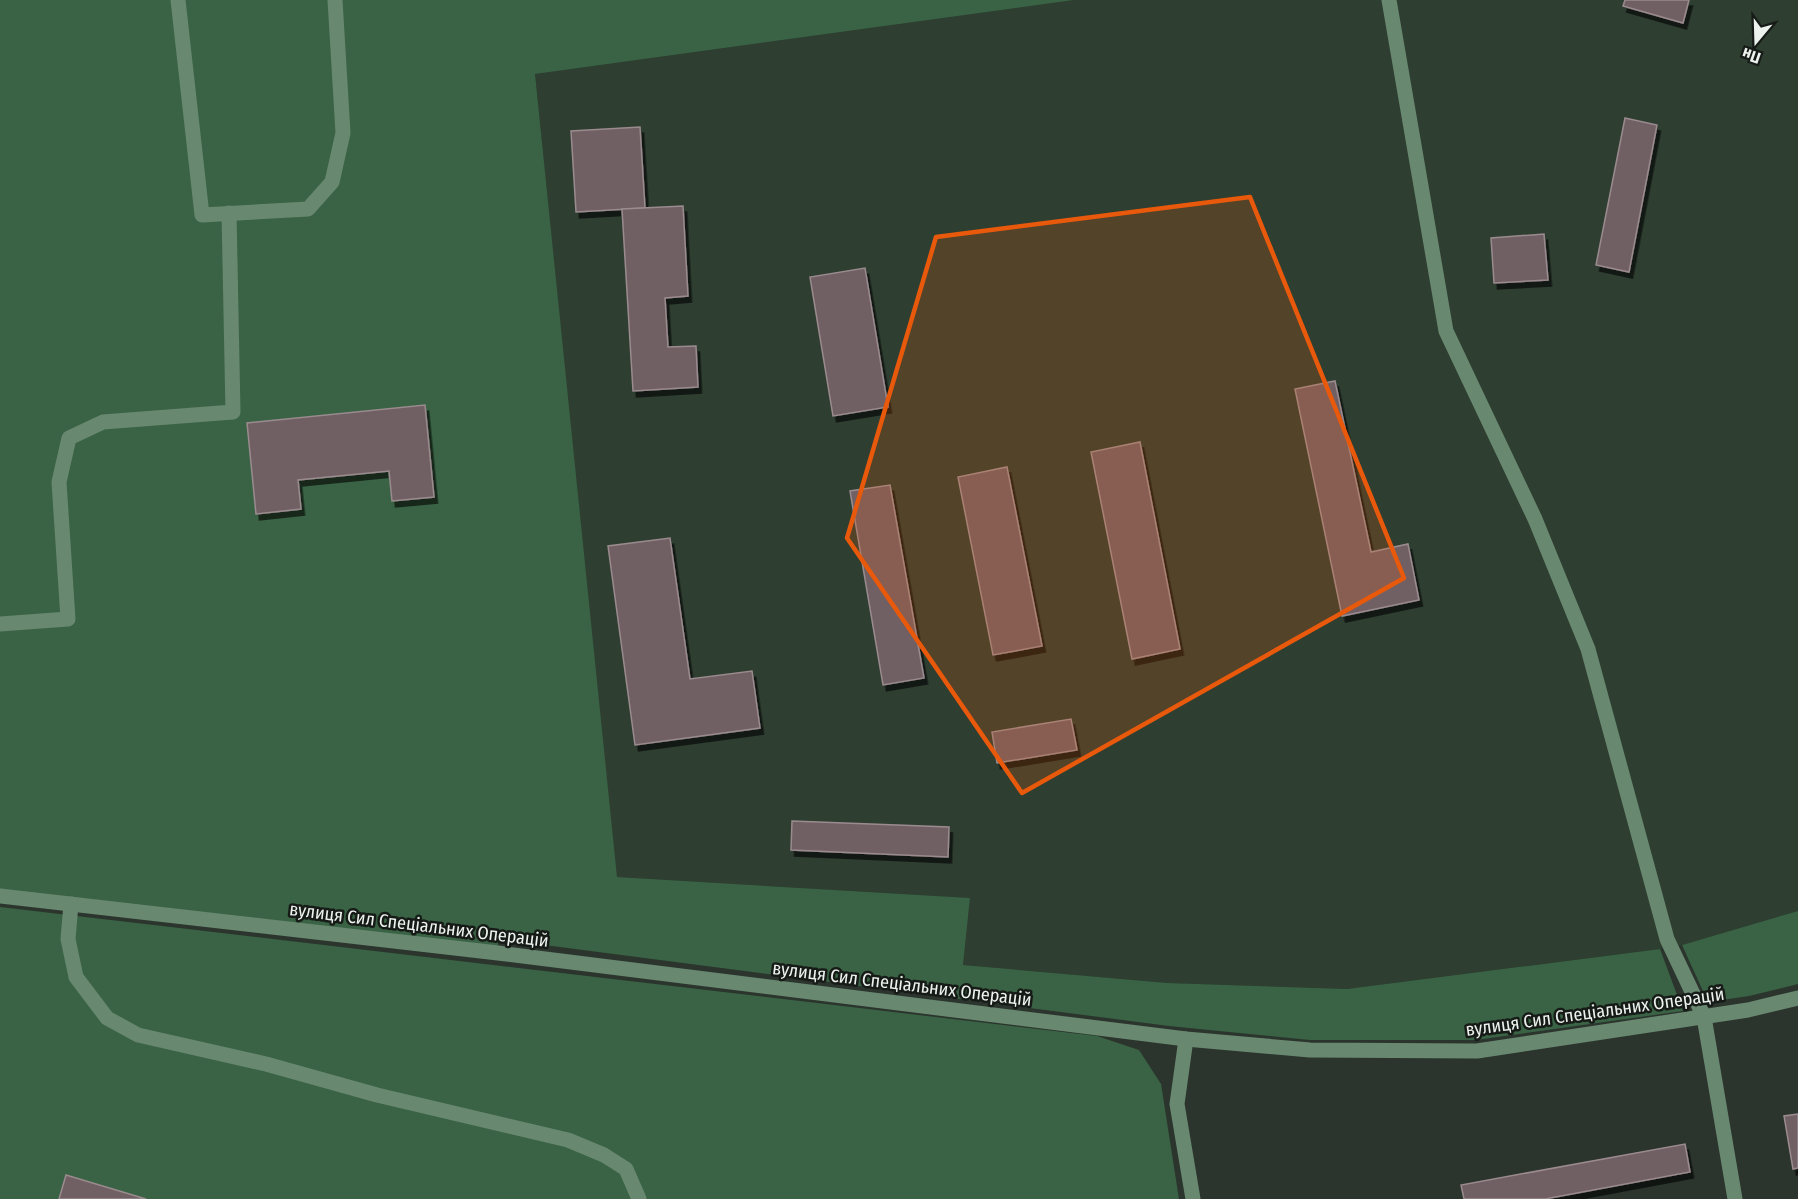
<svg xmlns="http://www.w3.org/2000/svg" width="1798" height="1199" viewBox="0 0 1798 1199" font-family="'Fira Sans Condensed',sans-serif">
<defs>
<filter id="shadow"><feDropShadow dx="3.5" dy="6" stdDeviation="0" flood-color="#0009"/></filter>
</defs>
<rect width="100%" height="100%" fill="#2b352d"/>
<path fill="#2e3e31" d="M1074,0H1798V911L1682,945L1660,949L1347,989L1167,983L963,965L970,898L616,877L535,74Z"/>
<g fill="#396344">
<path d="M0,0H1074L535,74L617,877L970,898L963,965L1167,983L1347,989L1660,949L1683,1011L1476,1040H1310L1169,1026L498,939V953L0,896Z"/>
<path d="M0,907L1097,1036L1139,1050L1161,1084L1179,1199H0Z"/>
<path d="M1798,911V984L1749,996L1708,1002L1682,945Z"/>
</g>
<g fill="#6f6164" stroke="#9b8b8f" stroke-width="1.5" filter="url(#shadow)">
<path d="M1625,0H1689L1683,23L1623,6Z"/>
<path d="M1625,118L1657,125L1629,272L1596,265Z"/>
<path d="M640,127L645,208L576,212L571,131Z"/>
<path d="M683,206L688,296L665,298L668,347L696,346L698,387L633,391L622,209Z"/>
<path d="M1544,234L1548,280L1494,283L1491,238Z"/>
<path d="M865,268L888,407L833,416L810,277Z"/>
<path d="M1335,381L1371,552L1408,544L1419,600L1342,616L1295,389Z"/>
<path d="M425,405L434,497L392,501L389,471L298,480L301,509L256,514L247,423Z"/>
<path d="M1140,442L1180,649L1132,659L1091,452Z"/>
<path d="M1007,467L1042,646L993,655L958,477Z"/>
<path d="M890,485L924,678L883,685L850,491Z"/>
<path d="M670,538L690,679L752,671L760,728L635,745L608,546Z"/>
<path d="M1071,719L1077,750L997,763L992,732Z"/>
<path d="M792,821L949,827L948,857L791,850Z"/>
<path d="M1798,1114V1168L1793,1169L1784,1116Z"/>
<path d="M1685,1144L1690,1172L1545,1199H1464L1461,1185Z"/>
<path d="M66,1175L146,1199H59Z"/>
</g>
<g fill="none" stroke-linecap="round" stroke-linejoin="round">
<g stroke="#698870" stroke-width="15">
<path d="M178,0L202,215L308,209L332,182L343,133L335,0"/>
<path d="M1389,0L1446,331L1535,519L1588,649L1667,939L1704,1017L1735,1199"/>
<path d="M0,624L68,619L59,482L69,438L103,422L233,412L229,213"/>
<path d="M0,896L498,953L1186,1039L1310,1050L1477,1051L1748,1010L1798,998"/>
<path d="M71,904L68,939L76,977L107,1018L138,1035L266,1064L377,1095L568,1140L604,1155L626,1169L639,1199"/>
<path d="M1186,1039L1177,1104L1193,1199"/>
</g>
</g>
<path fill="#e8590c" fill-opacity="0.2" stroke="#e8590c" stroke-width="4.5" stroke-linejoin="round" d="M1250,197L1404,578L1022,793L847,538L936,237Z"/>
<g text-anchor="middle" stroke-width="5" stroke-linejoin="round" paint-order="stroke">
<g font-size="18" fill="#ecf2ed" stroke="#171b17">
<text transform="translate(419 925) rotate(7)" y="6">вулиця Сил Спеціальних Операцій</text>
<text transform="translate(902 984) rotate(7)" y="6">вулиця Сил Спеціальних Операцій</text>
<text transform="translate(1595 1012) rotate(-8)" y="6">вулиця Сил Спеціальних Операцій</text>
</g>
</g>
<g transform="translate(1756 42) rotate(199)" stroke="#171b17" stroke-width="4.5" paint-order="stroke">
<path d="M0-4.5L10 22L0 15L-10 22Z" fill="#ecf2ed"/>
<text y="-9" font-size="16" font-weight="bold" text-anchor="middle" fill="#ecf2ed">Пн</text>
</g>
</svg>
